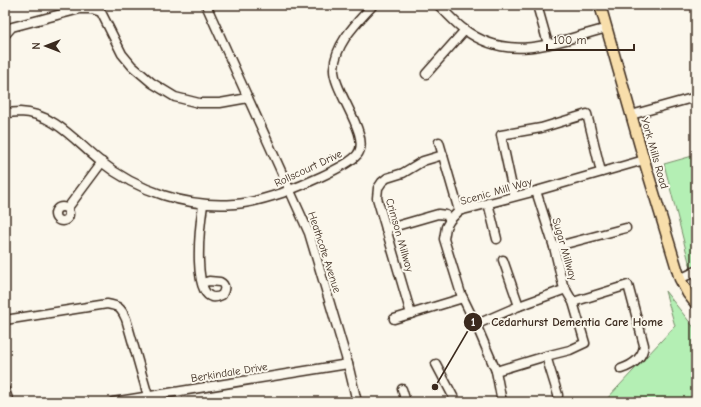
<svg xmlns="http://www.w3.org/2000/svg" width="701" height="407" viewBox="0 0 701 407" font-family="'Comic Neue',sans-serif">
<rect width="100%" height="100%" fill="#fbf7ec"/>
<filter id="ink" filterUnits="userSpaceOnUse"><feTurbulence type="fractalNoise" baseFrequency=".025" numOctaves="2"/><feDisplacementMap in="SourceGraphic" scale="8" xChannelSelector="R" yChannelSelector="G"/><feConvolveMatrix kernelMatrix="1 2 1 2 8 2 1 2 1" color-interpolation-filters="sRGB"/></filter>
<g filter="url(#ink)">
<g fill="#b4efb4" stroke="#788c69">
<path d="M696,155V276L689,262L664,164Z"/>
<path d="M665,291L696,330V350L691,356L696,373V402H604L675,326Z"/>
</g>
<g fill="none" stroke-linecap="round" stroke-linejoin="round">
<g stroke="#3b2a1e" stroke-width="11">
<g id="minor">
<path d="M206,5L309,233L348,364L357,402"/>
<path d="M438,5C447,13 455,23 465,30C511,64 558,41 607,28"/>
<path d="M537,5L548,44"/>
<path d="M5,35L12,27L80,9H92L101,12L122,54L132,66L152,83L175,97L199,103H220L248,98"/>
<path d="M426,74L465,30"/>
<path d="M5,113C10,113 15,112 20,112C54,113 76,142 100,161C137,191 188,208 235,204C251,203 267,198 282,193C298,187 347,167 357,155C373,137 332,90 334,68C336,42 357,23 373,5"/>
<path d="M631,115L696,97"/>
<path d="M439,142L459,211"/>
<path d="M514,196L501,135L541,128L587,114L601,172"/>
<path d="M488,203L497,239"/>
<circle cx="62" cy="214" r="7"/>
<path d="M67,209L102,162"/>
<path d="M386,229L438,214L446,215L450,220"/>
<path d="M554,247L626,228"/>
<path d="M503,260L519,306"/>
<path d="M680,279L696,271"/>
<path d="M202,283L209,281L220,282C226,285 225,290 222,295C188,313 201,218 203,205"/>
<path d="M573,302L628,285L644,345C643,358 633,365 621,369"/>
<path d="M411,314L377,198L378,188L382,182L387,178L403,173L423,161L443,155"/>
<path d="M394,319L463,298"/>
<path d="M5,320L107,304C119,306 121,308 126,319L148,396"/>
<path d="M475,325L519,306L566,289"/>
<path d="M546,356L558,395"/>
<path d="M436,364L456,402"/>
<path d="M496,371L546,356L570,350L585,343L573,302L563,285L554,247L536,191"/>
<path d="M402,389L406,402"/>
<path d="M5,390L9,402"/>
<path d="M113,402L348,364"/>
<path d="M502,402L496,371L478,329L461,294L444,239L446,227L450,220L459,211L536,191L644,160"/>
</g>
</g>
<g stroke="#3b2a1e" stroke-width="13">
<path id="major" d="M600,5L644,160L680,279L688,294L696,304"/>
</g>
<use href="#minor" stroke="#fbf7ec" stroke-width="8"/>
<use href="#major" stroke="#f8deab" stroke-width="10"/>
</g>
</g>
<g text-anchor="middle" stroke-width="4" stroke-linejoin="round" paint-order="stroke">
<g font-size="11" fill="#3b2a1e" stroke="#fbf7ec">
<text transform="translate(655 153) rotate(74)" y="4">York Mills Road</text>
<text transform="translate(308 168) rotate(-25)" y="4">Rollscourt Drive</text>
<text transform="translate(496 191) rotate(-16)" y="4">Scenic Mill Way</text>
<text transform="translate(400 235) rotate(74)" y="4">Crimson Millway</text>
<text transform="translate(565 249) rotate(74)" y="4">Sugar Millway</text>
<text transform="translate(325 252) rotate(72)" y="4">Heathcote Avenue</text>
<text transform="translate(229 372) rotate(-9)" y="4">Berkindale Drive</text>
</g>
</g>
<path fill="none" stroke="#3b2a1e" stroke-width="1.5" d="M435 387L473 322"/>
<g fill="#3b2a1e" stroke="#fbf7ec" stroke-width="1.5">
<circle cx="435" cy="387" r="4"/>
<circle cx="473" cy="322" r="10"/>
</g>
<g font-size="12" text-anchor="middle" font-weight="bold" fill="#fff">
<text x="473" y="326">1</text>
</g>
<g font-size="12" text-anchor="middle" font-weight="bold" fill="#3b2a1e" stroke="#fbf7ec" stroke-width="4" stroke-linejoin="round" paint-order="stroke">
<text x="577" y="326">Cedarhurst Dementia Care Home</text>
</g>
<rect width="701" height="407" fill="none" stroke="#fbf7ec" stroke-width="20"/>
<rect x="10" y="10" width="681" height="387" fill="none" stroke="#3b2a1e" stroke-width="1.5" filter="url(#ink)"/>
<g transform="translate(46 46) rotate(270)" stroke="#fbf7ec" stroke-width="3" paint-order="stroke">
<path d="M0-3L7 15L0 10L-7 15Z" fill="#3b2a1e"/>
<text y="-6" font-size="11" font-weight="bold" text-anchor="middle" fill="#3b2a1e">N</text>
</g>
<path d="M547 44v6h87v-6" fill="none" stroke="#3b2a1e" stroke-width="2"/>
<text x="553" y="44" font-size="12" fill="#3b2a1e" stroke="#fbf7ec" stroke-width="3" paint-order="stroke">100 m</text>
</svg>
